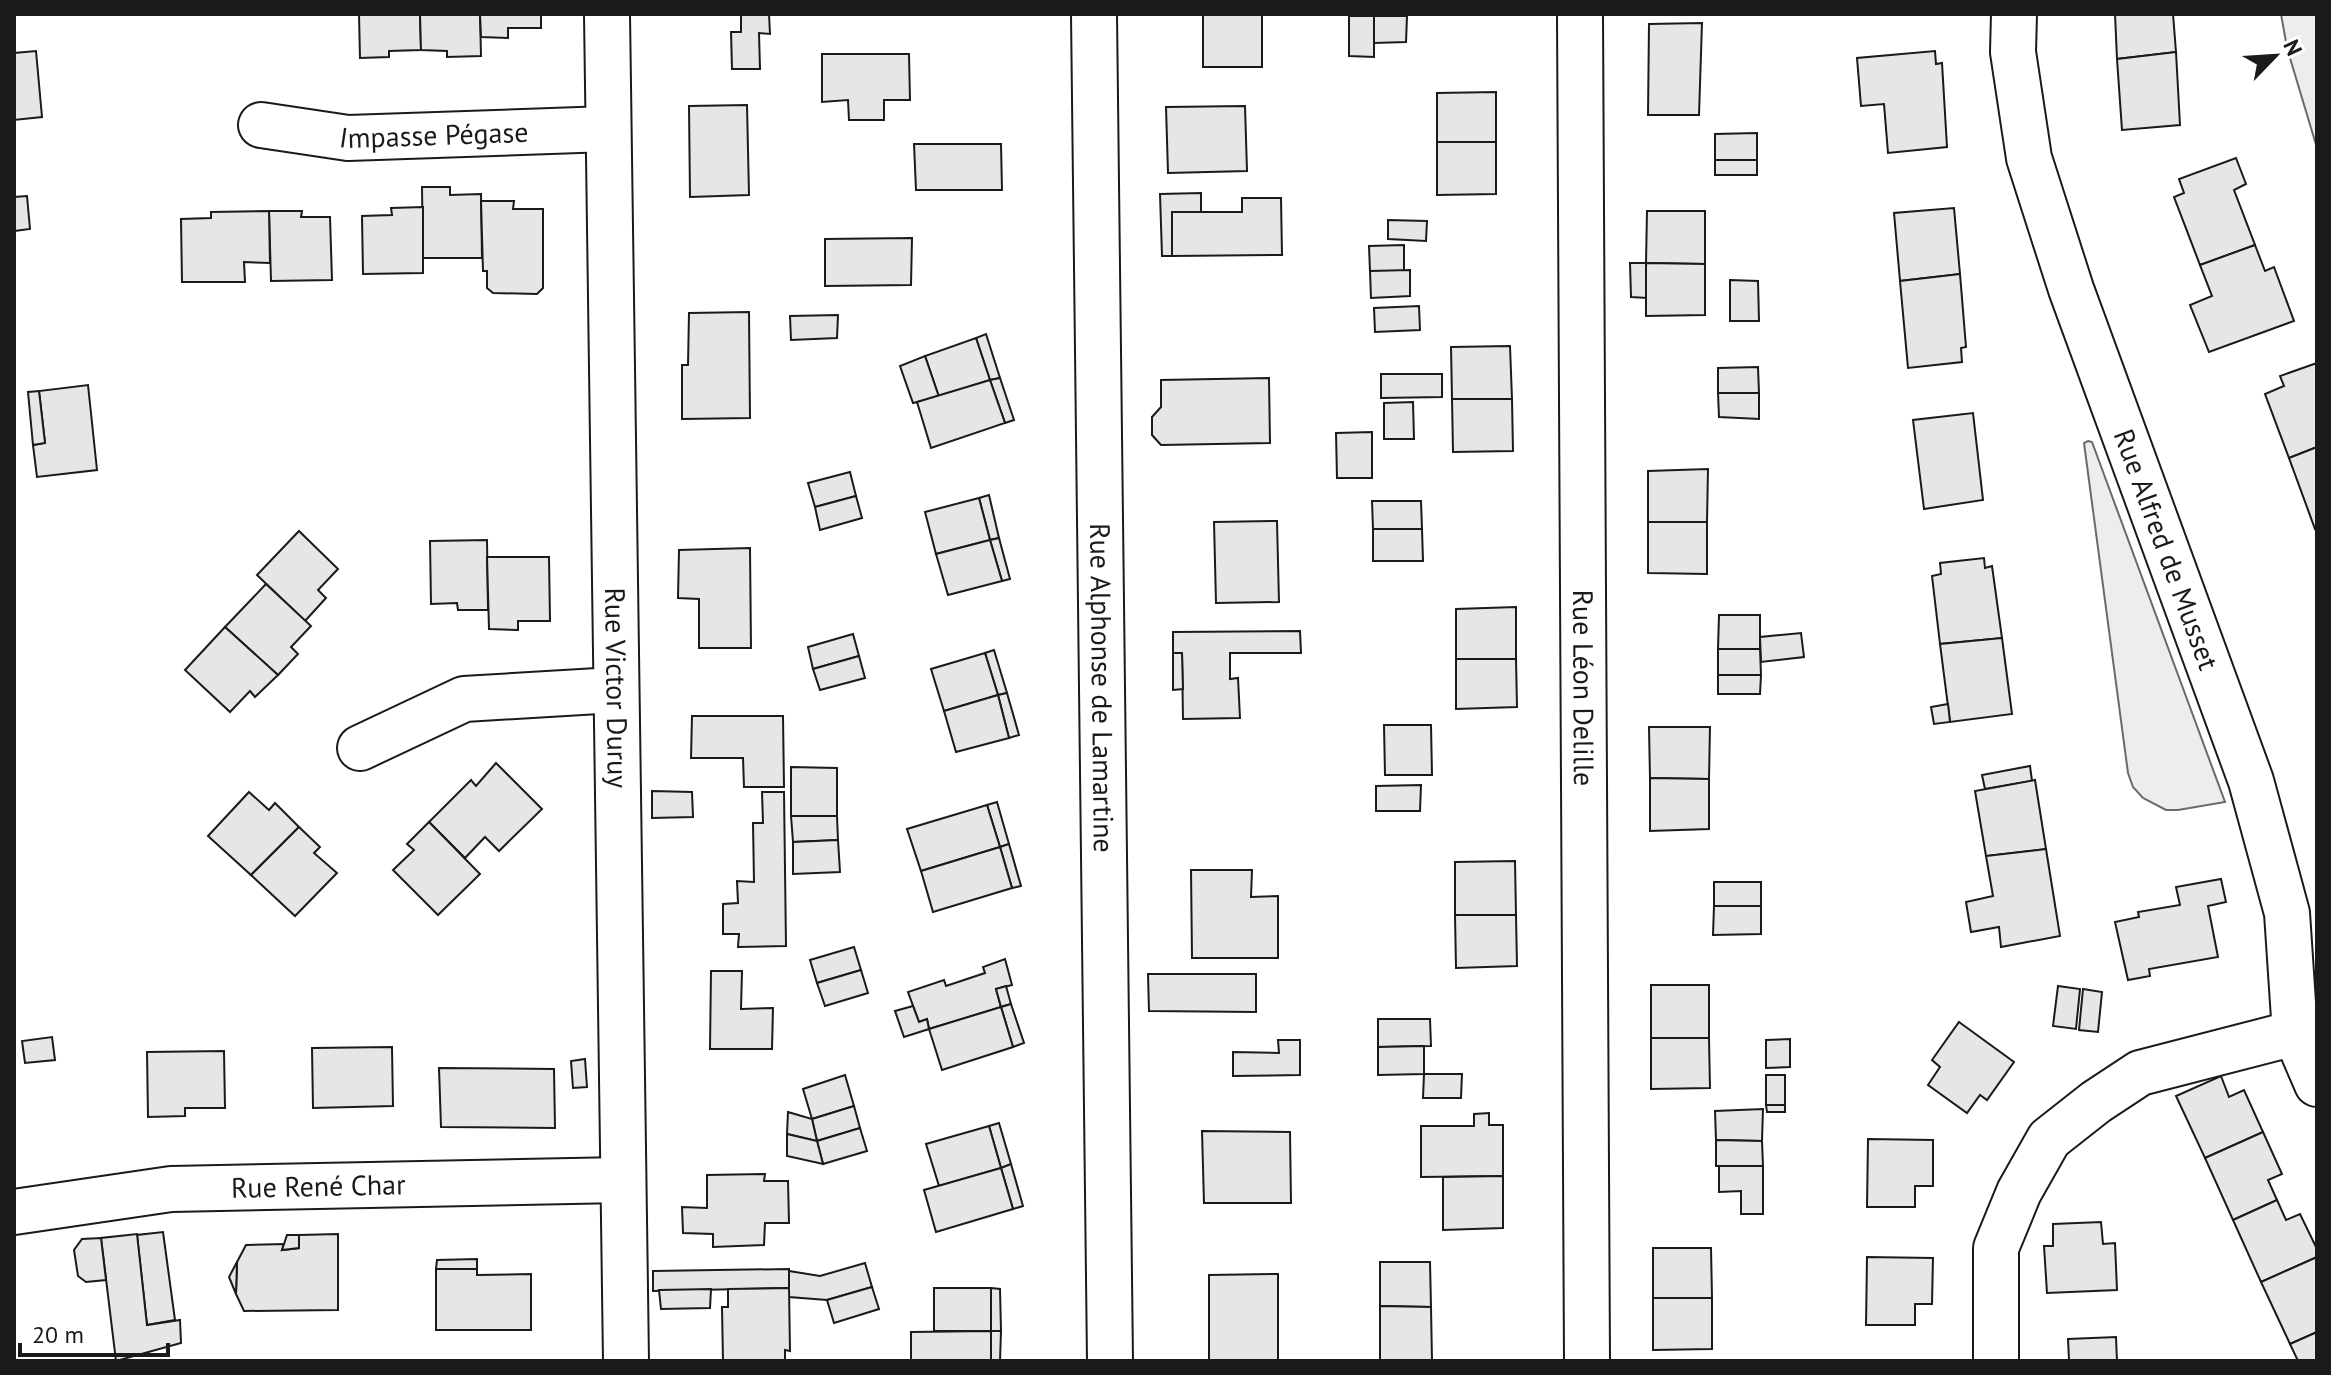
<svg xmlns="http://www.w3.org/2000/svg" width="2331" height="1375" viewBox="0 0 2331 1375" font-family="'PT Sans',sans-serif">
<rect width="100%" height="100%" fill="#fff"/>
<g fill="#ededed" stroke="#6a6a6a" stroke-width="2">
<path d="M2281,14H2317V148L2287,48Z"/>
<path d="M2088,441L2092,442L2225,802L2178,810H2166L2143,798L2133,787L2128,773L2084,443Z"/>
</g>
<g fill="#e6e6e6" stroke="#1a1a1a" stroke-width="2">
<path d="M359,14H420L421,50L389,51V57L360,58Z"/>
<path d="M420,14H480L481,56L447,57V51L421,50Z"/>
<path d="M480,14H541V28H508V38L481,37Z"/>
<path d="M741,14H769L770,34L759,33L760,69H732L731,32H741Z"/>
<rect x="1203" y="14" width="59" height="53"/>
<path d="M2115,14H2173L2176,52L2117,59Z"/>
<path d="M1349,16H1374V57L1349,56Z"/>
<path d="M1374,16H1407L1406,42L1374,43Z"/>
<path d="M1702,23L1699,115H1648L1649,24Z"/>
<path d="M36,51L42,117L14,120V53Z"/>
<path d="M1935,51L1936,64L1942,63L1947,147L1888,153L1884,104L1861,106L1857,58Z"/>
<path d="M2176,52L2180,125L2122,130L2117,59Z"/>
<path d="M822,54H909L910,100H884V120H849L848,100L822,102Z"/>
<path d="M1496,92V142H1437V93Z"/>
<path d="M747,105L749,195L690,197L689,106Z"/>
<path d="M1245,106L1247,171L1168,173L1166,107Z"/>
<path d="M1757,133V160H1715V134Z"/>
<path d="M1437,142H1496V194L1437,195Z"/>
<path d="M914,144H1001L1002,190H916Z"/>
<path d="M2236,158L2246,184L2234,190L2255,245L2200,265L2174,197L2184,193L2179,179Z"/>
<rect x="1715" y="160" width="42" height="15"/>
<path d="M422,187H450V195L481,194L482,258H423Z"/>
<path d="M1201,193V212H1172V256H1162L1160,194Z"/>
<path d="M27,196L30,229L14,231V197Z"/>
<path d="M1242,198H1281L1282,255L1172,256V212H1242Z"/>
<path d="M481,201H514L513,209H543V288L537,294L493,293L487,288V271H483Z"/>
<path d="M423,207V273L363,274L362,216L392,215L391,208Z"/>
<path d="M1954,208L1960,274L1900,281L1894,213Z"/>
<path d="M269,211H302L301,217H330L332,280L271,281Z"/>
<path d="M269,211L270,263L244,262L245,282H182L181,219L211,218V212Z"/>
<path d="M1647,211H1705V264L1646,263Z"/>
<path d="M1388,220L1427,221L1426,241L1388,239Z"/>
<path d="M912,238L911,285L825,286V239Z"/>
<path d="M1404,245V271H1370L1369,246Z"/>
<path d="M2255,245L2265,271L2274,267L2294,321L2209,352L2190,305L2212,296L2200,265Z"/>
<path d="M1630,263H1646L1647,298L1631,297Z"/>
<path d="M1646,263L1705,264V315L1646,316Z"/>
<path d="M1410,270V296L1371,298L1370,271Z"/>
<path d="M1960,274L1966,347L1961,348L1962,362L1908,368L1900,281Z"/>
<path d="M1730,280L1758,281L1759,321H1730Z"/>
<path d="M1419,306L1420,330L1375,332L1374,308Z"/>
<path d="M749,312L750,418L682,419V365H688L689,313Z"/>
<path d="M838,315L837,338L791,340L790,316Z"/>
<path d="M986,334L1000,378L990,380L976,338Z"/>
<path d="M976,338L990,380L939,397L925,356Z"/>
<path d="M1510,346L1512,399H1452L1451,347Z"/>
<path d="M925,356L939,397L913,403L900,366Z"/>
<path d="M2317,363V447L2289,458L2265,394L2284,386L2280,376Z"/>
<path d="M1758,367L1759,393H1718V368Z"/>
<path d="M1381,374H1442V397L1381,398Z"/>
<path d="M1000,378L1014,420L1005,423L990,380Z"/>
<path d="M1269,378L1270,443L1161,445L1152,435V417L1161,407V380Z"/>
<path d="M990,380L1005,423L931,448L917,402Z"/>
<path d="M88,385L97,470L37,477L33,445L45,443L39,391Z"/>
<path d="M39,391L45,443L33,445L28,392Z"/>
<path d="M1718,393H1759V419L1719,417Z"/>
<path d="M1452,399H1512L1513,451L1453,452Z"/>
<path d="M1413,402L1414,439H1384V403Z"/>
<path d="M1973,413L1983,500L1924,509L1913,420Z"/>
<path d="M1372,432V478H1337L1336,433Z"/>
<path d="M2317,447V528L2315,529L2289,458Z"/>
<path d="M1708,469L1707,522H1648V471Z"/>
<path d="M850,472L856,496L815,507L808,483Z"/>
<path d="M989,495L999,538L990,540L979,498Z"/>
<path d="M856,496L862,518L820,530L815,507Z"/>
<path d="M979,498L990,540L936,554L925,512Z"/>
<path d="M1372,501H1421L1422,529H1373Z"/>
<path d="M1277,521L1279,602L1216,603L1214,522Z"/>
<path d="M1648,522H1707V574L1648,573Z"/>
<path d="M1373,529H1422L1423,561H1373Z"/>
<path d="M299,531L338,569L318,590L326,598L305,621L257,575Z"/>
<path d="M999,538L1010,579L1002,581L990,540Z"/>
<path d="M487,540L488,610H458L457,603L431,604L430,541Z"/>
<path d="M990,540L1002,581L948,595L936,554Z"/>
<path d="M750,548L751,648H699V599L678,598L679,550Z"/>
<path d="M487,557H549L550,621H518V630L489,629Z"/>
<path d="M1984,558L1985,568L1992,566L2002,638L1940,644L1932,576L1941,574L1940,563Z"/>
<path d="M266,584L311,626L291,647L298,654L278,675L225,627Z"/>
<path d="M1516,607V659H1456V609Z"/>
<path d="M1719,615H1760V649H1718Z"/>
<path d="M225,627L278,675L255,697L250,691L230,712L185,670Z"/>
<path d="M1300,631L1301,653H1230V679L1238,678L1240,718L1183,719L1182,653H1173V632Z"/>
<path d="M1801,633L1804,657L1761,662L1760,637Z"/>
<path d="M853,634L859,656L813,669L808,647Z"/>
<path d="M2002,638L2012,714L1950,722L1940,644Z"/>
<path d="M1718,649H1760L1761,675H1718Z"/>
<path d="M994,650L1007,693L998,695L985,653Z"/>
<path d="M985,653L998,695L944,711L931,669Z"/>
<path d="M1173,653H1182L1183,689L1173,690Z"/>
<path d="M859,656L865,678L820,690L813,669Z"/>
<path d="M1456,659H1516L1517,707L1456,709Z"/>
<path d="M1718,675H1761L1760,694H1718Z"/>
<path d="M1007,693L1019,735L1009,738L998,695Z"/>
<path d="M998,695L1009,738L956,752L944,711Z"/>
<path d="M1948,704L1950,722L1934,724L1931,707Z"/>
<path d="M692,716H783L784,787H744L743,758H691Z"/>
<path d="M1384,725H1431L1432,775H1385Z"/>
<path d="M1649,727H1710L1709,779L1650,778Z"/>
<path d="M496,763L542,809L499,851L485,837L465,858L429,822L471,780L476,786Z"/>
<path d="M2030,766L2032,781L1985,789L1982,775Z"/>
<path d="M791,767L837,768V816H791Z"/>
<path d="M1650,778L1709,779V829L1650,831Z"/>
<path d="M2035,780L2046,849L1986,856L1975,791Z"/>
<path d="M1421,785L1420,811H1376V786Z"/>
<path d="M652,791L692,792L693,817L652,818Z"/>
<path d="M249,792L269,810L275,803L299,827L251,875L208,836Z"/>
<path d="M762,792H784L786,946L738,947L739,934H723V904L738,903L737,881L754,882L753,823H763Z"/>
<path d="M997,802L1009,844L1000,847L987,805Z"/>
<path d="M987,805L1000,847L921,871L907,829Z"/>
<path d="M791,816H837L838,840L793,842Z"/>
<path d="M429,822L480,874L438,915L393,870L414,850L407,844Z"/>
<path d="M299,827L320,847L314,853L337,873L295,916L251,875Z"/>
<path d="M838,840L840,872L793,874V842Z"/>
<path d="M1009,844L1021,886L1012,888L1000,847Z"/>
<path d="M1000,847L1012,888L933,912L921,871Z"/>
<path d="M2046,849L2060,936L2001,947L1999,927L1971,932L1966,902L1993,896L1986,856Z"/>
<path d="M1515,861L1516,915H1455V862Z"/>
<path d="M1191,870H1252L1251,897L1278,896V958H1192Z"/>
<path d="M2221,879L2226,902L2208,906L2218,957L2149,969L2150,976L2128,980L2115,922L2139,917L2138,912L2180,905L2176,887Z"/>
<rect x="1714" y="882" width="47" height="24"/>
<path d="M1714,906H1761V934L1713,935Z"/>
<path d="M1455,915H1516L1517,966L1456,968Z"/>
<path d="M854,947L861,970L817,983L810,960Z"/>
<path d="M1005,959L1012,985L996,989L1001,1007L929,1029L927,1019L919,1022L908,992L944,980L946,986L985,973L983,967Z"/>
<path d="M861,970L868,993L825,1006L817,983Z"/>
<path d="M711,971H742L741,1009L773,1008L772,1049H710Z"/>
<path d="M1148,974H1256V1012L1149,1011Z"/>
<rect x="1651" y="985" width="58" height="53"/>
<path d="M1006,986L1011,1004L1001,1007L996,989Z"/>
<path d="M2058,986L2080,989L2076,1029L2053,1026Z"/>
<path d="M2083,989L2102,992L2098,1032L2079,1030Z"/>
<path d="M1011,1004L1024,1043L1013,1047L1001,1007Z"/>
<path d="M913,1006L919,1022L927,1019L929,1029L904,1037L895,1011Z"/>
<path d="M1001,1007L1013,1047L942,1070L929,1029Z"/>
<path d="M1378,1019H1430L1431,1046L1378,1047Z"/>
<path d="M1959,1022L2014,1062L1987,1100L1980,1095L1967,1113L1928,1085L1940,1067L1932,1060Z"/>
<path d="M52,1037L55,1060L25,1063L22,1041Z"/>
<path d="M1651,1038H1709L1710,1088L1651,1089Z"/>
<path d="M1790,1039V1067L1766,1068V1040Z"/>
<path d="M1278,1040H1300V1075L1233,1076V1052L1279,1053Z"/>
<path d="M1424,1046V1074L1378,1075V1047Z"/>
<path d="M392,1047L393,1106L313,1108L312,1048Z"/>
<path d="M224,1051L225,1108H185V1116L148,1117L147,1052Z"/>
<path d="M585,1059L587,1087L573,1088L571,1061Z"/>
<path d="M439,1068L554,1069L555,1128L441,1127Z"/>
<path d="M1424,1074H1462L1461,1098H1423Z"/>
<path d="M845,1075L854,1106L812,1119L803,1089Z"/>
<rect x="1766" y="1075" width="19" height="30"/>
<path d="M2221,1076L2229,1097L2244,1090L2263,1132L2205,1158L2176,1096Z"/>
<path d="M1766,1105H1785V1112H1767Z"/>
<path d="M854,1106L860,1128L817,1141L812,1119Z"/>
<path d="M1763,1109L1762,1141L1716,1140L1715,1111Z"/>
<path d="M788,1112L812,1119L817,1141L787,1134Z"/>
<path d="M1489,1113V1125H1503V1176L1421,1177V1126H1474V1114Z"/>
<path d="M999,1123L1011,1164L1001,1168L989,1126Z"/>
<path d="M989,1126L1001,1168L939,1186L926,1144Z"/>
<path d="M860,1128L867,1151L823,1164L817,1141Z"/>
<path d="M1202,1131L1290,1132L1291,1203H1204Z"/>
<path d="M2263,1132L2282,1174L2268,1180L2277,1200L2233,1220L2205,1158Z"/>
<path d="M787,1134L817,1141L823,1164L787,1156Z"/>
<path d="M1868,1139L1933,1140V1186H1915V1207H1867Z"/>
<path d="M1716,1140L1762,1141L1763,1166H1716Z"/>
<path d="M1011,1164L1023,1206L1013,1209L1001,1168Z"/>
<path d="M1719,1166H1763V1214H1741V1191L1719,1192Z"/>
<path d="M1001,1168L1013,1209L936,1232L924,1190Z"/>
<path d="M765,1174L764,1181H788L789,1223H765L764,1245L713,1247V1234L683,1233L682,1207L707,1208V1175Z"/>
<path d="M1503,1176V1228L1443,1230V1177Z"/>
<path d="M2277,1200L2286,1220L2300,1214L2317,1249V1257L2261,1282L2233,1220Z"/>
<path d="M2101,1222L2103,1244L2115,1243L2117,1290L2047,1293L2044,1246H2053V1224Z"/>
<path d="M163,1232L175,1320L147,1325L137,1235Z"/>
<path d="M137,1234L147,1325L180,1320L181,1343L116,1361L101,1238Z"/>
<path d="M338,1234V1310L244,1311L236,1294L237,1262L246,1245L284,1244L282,1250L299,1248V1235Z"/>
<path d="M287,1235H299V1248L282,1250Z"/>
<path d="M101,1238L106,1280L86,1282L78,1276L74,1250L82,1239Z"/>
<path d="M1653,1248H1711L1712,1298H1653Z"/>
<path d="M1867,1257L1933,1258L1932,1304H1915V1325H1866Z"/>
<path d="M2317,1257V1332L2290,1344L2261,1282Z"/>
<path d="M477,1259V1269H436L437,1260Z"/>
<path d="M237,1262L236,1294L229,1277Z"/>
<path d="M1380,1262H1430L1431,1307L1380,1306Z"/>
<path d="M865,1263L872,1287L827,1300L789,1297V1271L820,1276Z"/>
<path d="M436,1269H477V1275L531,1274V1330H436Z"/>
<path d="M789,1269V1288L653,1291V1271Z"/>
<path d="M1278,1274V1361H1209V1275Z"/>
<path d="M872,1287L879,1309L834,1323L827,1300Z"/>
<path d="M789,1288L790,1351L785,1350V1361H723L722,1307H728V1289Z"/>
<rect x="934" y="1288" width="57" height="43"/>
<path d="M991,1288L1000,1289L1001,1331H991Z"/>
<path d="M711,1289L710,1308L661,1309L659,1290Z"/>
<path d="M1653,1298H1712V1349L1653,1350Z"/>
<path d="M1380,1306L1431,1307L1432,1361H1380Z"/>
<path d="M991,1331V1361H911V1332Z"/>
<path d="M991,1331H1001L1000,1361H991Z"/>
<path d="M2317,1332V1361H2298L2290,1344Z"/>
<path d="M2116,1337L2117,1361H2052L2069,1360L2068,1339Z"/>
</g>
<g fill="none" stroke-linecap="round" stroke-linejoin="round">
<g stroke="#1a1a1a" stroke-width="48">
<g id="street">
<path id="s1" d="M607,14L626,1361"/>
<path id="s2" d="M1094,14L1110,1361"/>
<path id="s3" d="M1580,14L1587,1361"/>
<path id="s4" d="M2014,14L2013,52L2029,158L2071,289L2251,781L2287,913L2295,1033L2317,1084"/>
<path id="s5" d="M261,125L348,138L608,129"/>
<path d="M360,748L464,699L615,690"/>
<path id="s6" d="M14,1212L171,1189L622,1180"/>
<path d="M1996,1361V1248L2019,1192L2049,1139L2096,1102L2140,1073L2295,1033"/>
</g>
</g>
<use href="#street" stroke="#fff" stroke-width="44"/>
</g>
<g text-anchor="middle" stroke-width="6" stroke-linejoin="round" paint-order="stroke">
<g font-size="28" fill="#1a1a1a" stroke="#fff">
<text dy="10" stroke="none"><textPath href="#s5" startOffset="174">Impasse Pégase</textPath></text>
<text dy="10" stroke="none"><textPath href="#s4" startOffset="560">Rue Alfred de Musset</textPath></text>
<text dy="10" stroke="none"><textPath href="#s1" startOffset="674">Rue Victor Duruy</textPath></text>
<text dy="10" stroke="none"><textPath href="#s2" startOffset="674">Rue Alphonse de Lamartine</textPath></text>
<text dy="10" stroke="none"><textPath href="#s3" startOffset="674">Rue Léon Delille</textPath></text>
<text dy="10" stroke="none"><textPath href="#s6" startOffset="306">Rue René Char</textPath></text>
</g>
</g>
<rect width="2331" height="1375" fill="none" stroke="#1a1a1a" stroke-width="32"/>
<g transform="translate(2275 56) rotate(65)" stroke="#ffffff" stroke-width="6" paint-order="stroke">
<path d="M0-6L14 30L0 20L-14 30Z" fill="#1a1a1a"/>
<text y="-12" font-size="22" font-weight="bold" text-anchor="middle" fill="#1a1a1a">N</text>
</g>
<path d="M20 1343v12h148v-12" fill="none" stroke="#1a1a1a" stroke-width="4"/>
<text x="32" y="1343" font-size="24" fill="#1a1a1a" stroke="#ffffff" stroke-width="6" paint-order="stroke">20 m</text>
</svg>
